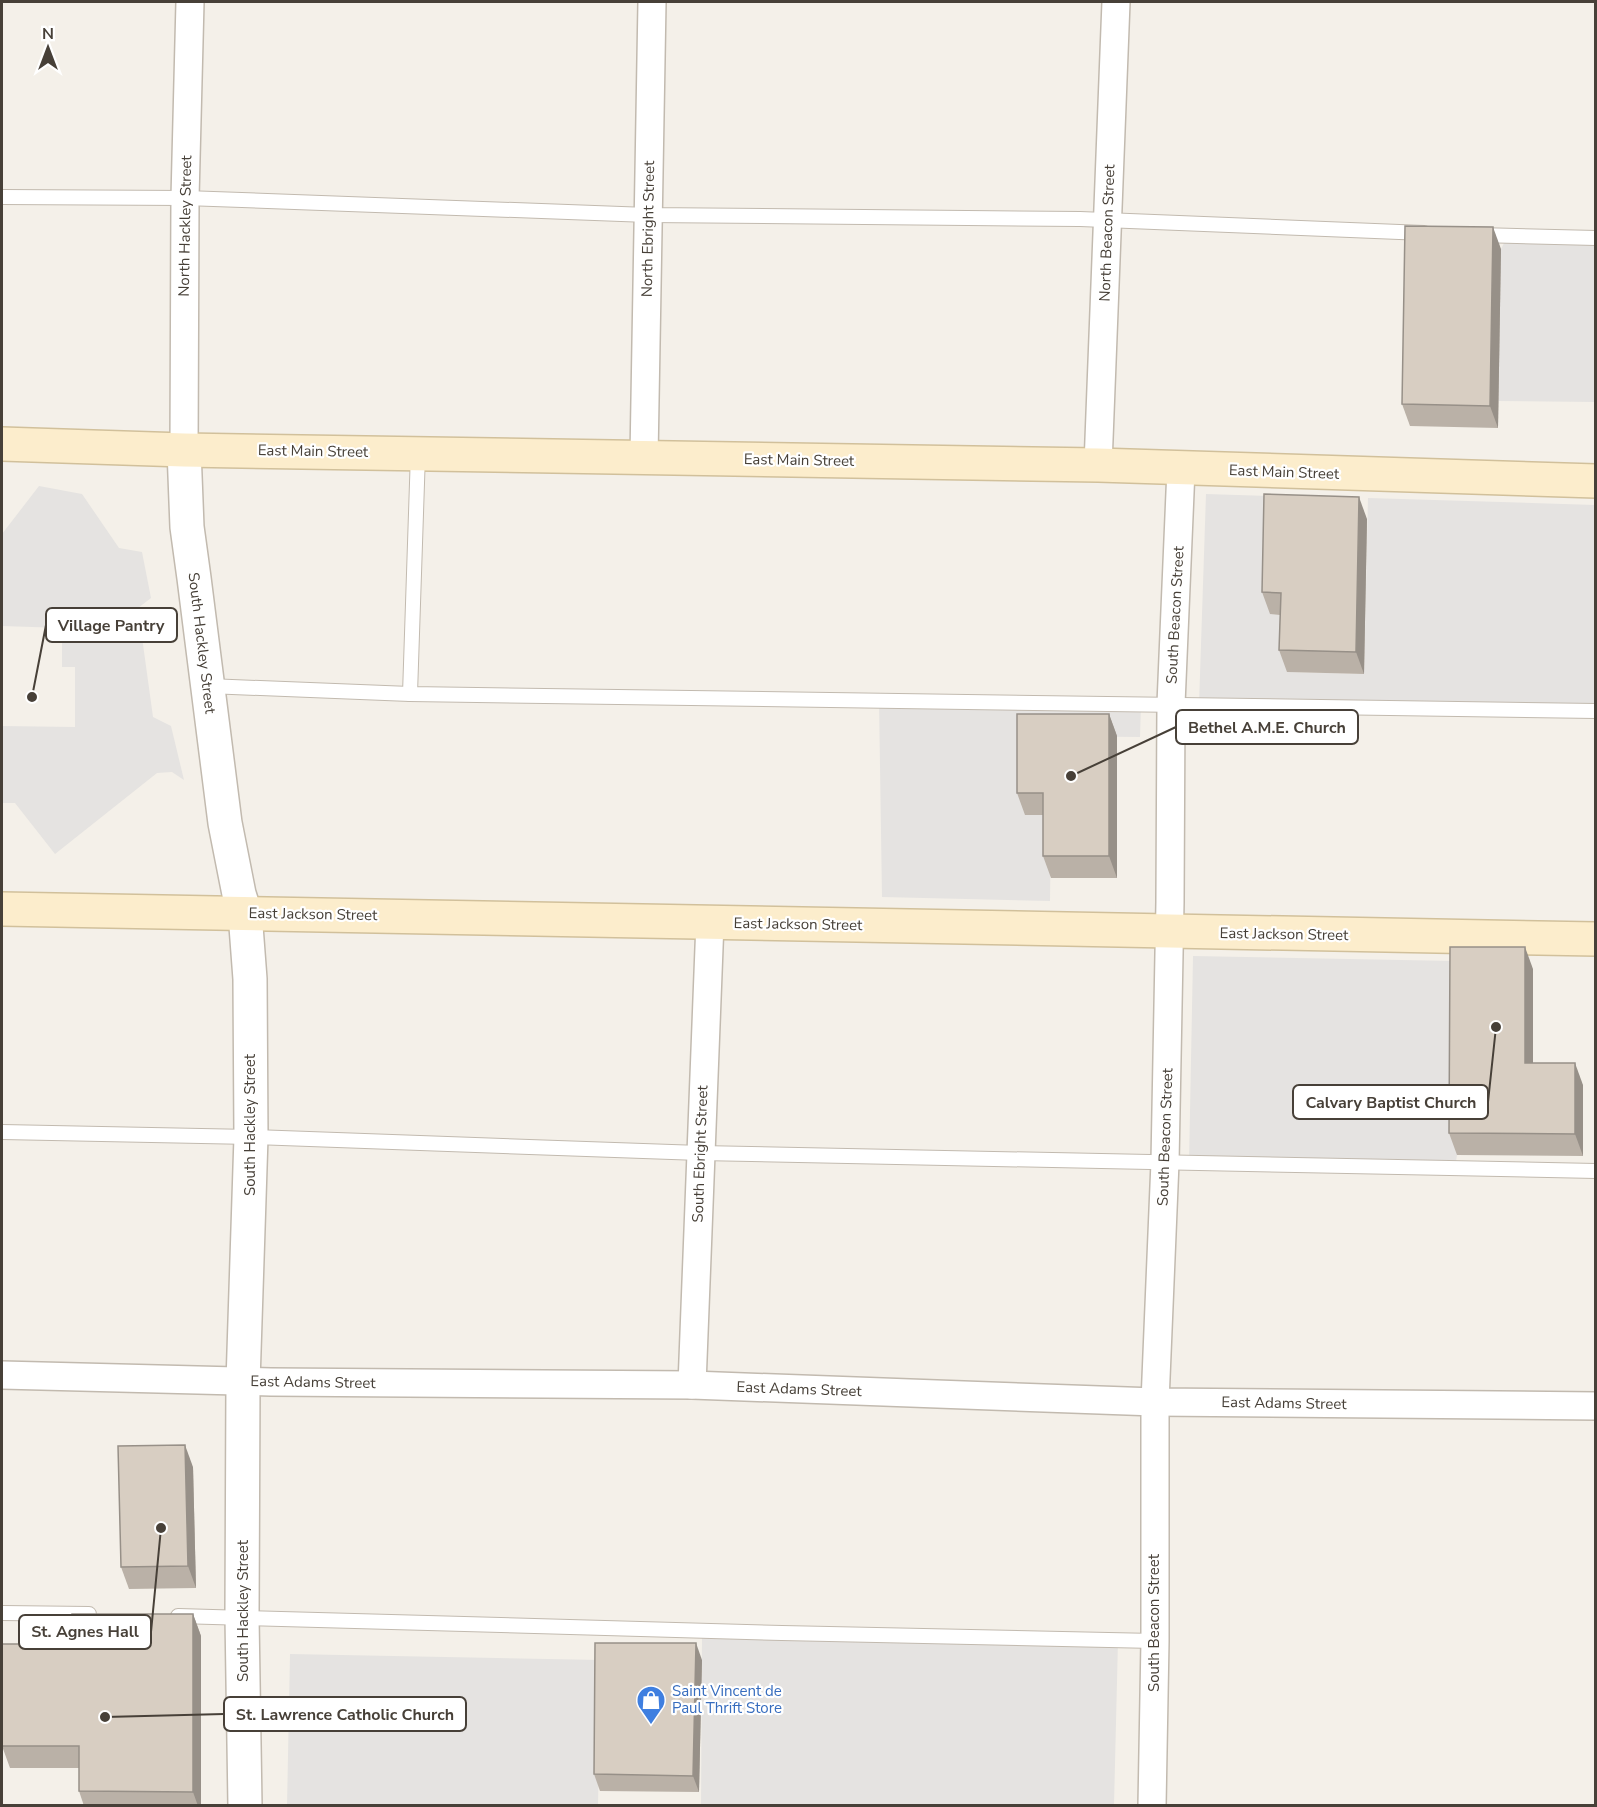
<svg xmlns="http://www.w3.org/2000/svg" width="1597" height="1807" viewBox="0 0 1597 1807" font-family="'Nunito Sans',sans-serif">
<rect width="100%" height="100%" fill="#f4f0e9"/>
<g fill="#e5e3e1">
<path d="M1507,237L1595,238V402L1498,401L1501,249Z"/>
<path d="M39,486L82,494L119,548L142,552L151,598L138,608L153,717L171,726L184,780L172,772L157,773L55,854L15,803H2V726L75,727V667H62V628L2,626V534Z"/>
<path d="M1206,494L1269,496L1270,614L1289,615L1288,672L1364,674L1368,498L1595,505V711L1199,705Z"/>
<path d="M879,700L1141,704L1140,737L1025,736L1051,815L1050,901L882,897Z"/>
<path d="M1193,956L1454,961L1457,1155L1455,1168L1189,1163Z"/>
<path d="M702,1631L1118,1641L1114,1805L701,1806Z"/>
<path d="M290,1654L601,1660L598,1805L287,1806Z"/>
</g>
<g fill="none" stroke-linecap="round" stroke-linejoin="round">
<g stroke="#c2baaf" stroke-width="16">
<g id="service">
<path d="M2,197L185,198L648,215L1080,219L1424,233"/>
<path d="M1479,235L1596,238"/>
<path d="M418,453L410,694L1596,711"/>
<path d="M208,686L410,694"/>
<path d="M2,1132L251,1137L700,1153L1596,1171"/>
<path d="M2,1613L89,1614"/>
<path d="M178,1616L782,1633L1155,1641"/>
</g>
</g>
<g stroke="#c2baaf" stroke-width="30">
<g id="minor">
<path d="M184,450L185,198L190,2"/>
<path d="M644,457L652,2"/>
<path d="M1098,465L1116,2"/>
<path d="M2,1375L271,1382L692,1385L1155,1402L1596,1406"/>
<path d="M692,1385L710,922"/>
<path d="M1152,1806L1155,1641V1402L1165,1162L1170,902L1171,704L1181,469"/>
</g>
</g>
<g stroke="#c2baaf" stroke-width="36">
<path id="tertiary" d="M184,450L187,527L194,578L225,823L239,894L245,913L250,979L251,1137L243,1382L242,1617L245,1806"/>
</g>
<g stroke="#d1c09b" stroke-width="36">
<g id="secondary">
<path d="M2,444L184,450L1098,465L1596,481"/>
<path d="M2,909L1596,939"/>
</g>
</g>
<use href="#service" stroke="#fff" stroke-width="14"/>
<use href="#minor" stroke="#fff" stroke-width="27"/>
<use href="#tertiary" stroke="#fff" stroke-width="33"/>
<use href="#secondary" stroke="#fcedcc" stroke-width="33"/>
</g>
<g fill="#bab1a7">
<path d="M1501,249L1498,428L1410,426L1402,404Z"/>
<path d="M1367,519L1364,674L1287,672L1279,650L1280,615L1270,614L1262,592Z"/>
<path d="M1109,714L1117,736V878H1051L1043,856V815H1025L1017,793Z"/>
<path d="M1533,969V1063L1583,1085V1156L1457,1155L1449,1133Z"/>
<path d="M193,1467L196,1588L129,1589L121,1567Z"/>
<path d="M193,1614L201,1636V1806H84L79,1791V1768H10L2,1746L72,1644Z"/>
<path d="M702,1660L699,1792L600,1791L594,1774Z"/>
</g>
<g fill="#979088">
<path d="M1493,227L1501,249L1498,428L1490,406Z"/>
<path d="M1359,497L1367,519L1364,674L1356,652Z"/>
<path d="M1109,714L1117,736V878L1109,856Z"/>
<path d="M1525,947L1533,969V1085L1525,1063Z"/>
<path d="M1575,1063L1583,1085V1156L1575,1134Z"/>
<path d="M185,1445L193,1467L196,1588L188,1566Z"/>
<path d="M193,1614L201,1636V1806H198L193,1792Z"/>
<path d="M696,1643L702,1660L699,1792L693,1776Z"/>
</g>
<g fill="#d8cec2" stroke="#979088" stroke-width="1.5">
<path d="M1405,226L1493,227L1490,406L1402,404Z"/>
<path d="M1264,494L1359,497L1356,652L1279,650L1281,593L1262,592Z"/>
<path d="M1017,714H1109V856H1043V793H1017Z"/>
<path d="M1450,947H1525V1063H1575V1134L1449,1133Z"/>
<path d="M185,1445L188,1566L121,1567L118,1446Z"/>
<path d="M72,1614H193V1792L79,1791V1746H2V1644H72Z"/>
<path d="M595,1643H696L693,1776L594,1774Z"/>
</g>
<defs>
<g id="shop-pin" transform="scale(1.5)"><path d="M0 17L-7.5 6A9.5 9.5 0 1 1 7.5 6Z" fill="#3f7fe0" stroke="#fff"/><path d="M-5-2.5h2.3a2.7 3.5 0 0 1 5.4 0H5L5.5 6h-11ZM-1.5-2.5h3a1.5 2.3 0 0 0-3 0Z" fill="#fff"/></g>
</defs>
<g fill-rule="evenodd">
<use href="#shop-pin" x="651" y="1700"/>
</g>
<g text-anchor="middle" stroke-width="4.5" stroke-linejoin="round" paint-order="stroke">
<g font-size="15" fill="#474038" stroke="#fff">
<text transform="translate(185 226) rotate(-89)" y="5">North Hackley Street</text>
<text transform="translate(648 229) rotate(-89)" y="5">North Ebright Street</text>
<text transform="translate(1107 233) rotate(-88)" y="5">North Beacon Street</text>
<text transform="translate(313 451) rotate(1)" y="5">East Main Street</text>
<text transform="translate(799 460) rotate(1)" y="5">East Main Street</text>
<text transform="translate(1284 472) rotate(2)" y="5">East Main Street</text>
<text transform="translate(1175 615) rotate(-87)" y="5">South Beacon Street</text>
<text transform="translate(202 643) rotate(83)" y="5">South Hackley Street</text>
<text transform="translate(313 914) rotate(1)" y="5">East Jackson Street</text>
<text transform="translate(798 924) rotate(1)" y="5">East Jackson Street</text>
<text transform="translate(1284 934) rotate(1)" y="5">East Jackson Street</text>
<text transform="translate(250 1125) rotate(-90)" y="5">South Hackley Street</text>
<text transform="translate(1165 1137) rotate(-88)" y="5">South Beacon Street</text>
<text transform="translate(700 1154) rotate(-88)" y="5">South Ebright Street</text>
<text transform="translate(313 1382) rotate(1)" y="5">East Adams Street</text>
<text transform="translate(799 1389) rotate(2)" y="5">East Adams Street</text>
<text transform="translate(1284 1403) rotate(1)" y="5">East Adams Street</text>
<text transform="translate(243 1611) rotate(-90)" y="5">South Hackley Street</text>
<text transform="translate(1154 1623) rotate(-90)" y="5">South Beacon Street</text>
</g>
<g font-size="15" fill="#366cbe" stroke="#fff" text-anchor="start">
<text x="672" y="1696">Saint Vincent de<tspan x="672" dy="17">Paul Thrift Store</tspan></text>
</g>
</g>
<path fill="none" stroke="#474038" stroke-width="2" d="M32 697L46 625M1071 776L1176 727M1496 1027L1488 1102M161 1528L151 1632M105 1717L224 1714"/>
<g fill="#474038" stroke="#fff" stroke-width="2">
<circle cx="32" cy="697" r="6"/>
<circle cx="1071" cy="776" r="6"/>
<circle cx="1496" cy="1027" r="6"/>
<circle cx="161" cy="1528" r="6"/>
<circle cx="105" cy="1717" r="6"/>
</g>
<g fill="#fff" stroke="#474038" stroke-width="2">
<rect x="46" y="608" width="131" height="34" rx="6"/>
<rect x="1176" y="710" width="182" height="34" rx="6"/>
<rect x="1293" y="1085" width="195" height="34" rx="6"/>
<rect x="19" y="1615" width="132" height="34" rx="6"/>
<rect x="224" y="1697" width="242" height="34" rx="6"/>
</g>
<g font-size="16" text-anchor="middle" font-weight="bold" fill="#474038">
<text x="111" y="631">Village Pantry</text>
<text x="1267" y="733">Bethel A.M.E. Church</text>
<text x="1391" y="1108">Calvary Baptist Church</text>
<text x="85" y="1637">St. Agnes Hall</text>
<text x="345" y="1720">St. Lawrence Catholic Church</text>
</g>
<rect width="1597" height="1807" fill="none" stroke="#474038" stroke-width="6"/>
<g transform="translate(48 48)" stroke="#ffffff" stroke-width="4.5" paint-order="stroke">
<path d="M0-4.5L10 22L0 15L-10 22Z" fill="#474038"/>
<text y="-9" font-size="16" font-weight="bold" text-anchor="middle" fill="#474038">N</text>
</g>
</svg>
